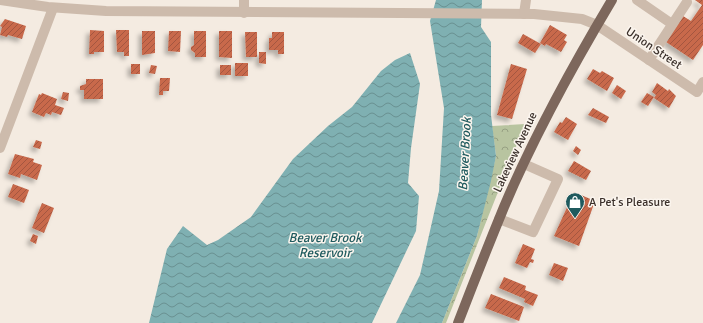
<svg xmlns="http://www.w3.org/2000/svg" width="703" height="323" viewBox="0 0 703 323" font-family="Signika,sans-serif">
<defs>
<pattern id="park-crowns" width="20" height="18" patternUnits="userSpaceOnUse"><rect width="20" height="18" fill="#b8c4a0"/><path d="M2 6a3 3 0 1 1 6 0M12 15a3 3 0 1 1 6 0" fill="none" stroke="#97a083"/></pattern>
<pattern id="water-waves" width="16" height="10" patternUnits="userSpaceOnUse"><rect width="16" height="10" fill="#7fb0b2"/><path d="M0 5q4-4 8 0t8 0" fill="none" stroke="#699091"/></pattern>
<pattern id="building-hatch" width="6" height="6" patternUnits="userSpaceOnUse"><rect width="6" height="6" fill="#c8694b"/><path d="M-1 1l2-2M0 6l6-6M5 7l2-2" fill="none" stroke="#a4573f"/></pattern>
<filter id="shadow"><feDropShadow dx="-3.5" dy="3.5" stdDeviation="2" flood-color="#0004"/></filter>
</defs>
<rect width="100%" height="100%" fill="#f4ebe1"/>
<path fill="url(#park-crowns)" d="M525,124L446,323H442L477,236L496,156L492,126Z"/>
<g fill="url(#water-waves)">
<path d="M436,0H482L481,27L491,42V115L496,156L491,181L477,236L442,323H396L420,275L439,191L444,108L430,21Z"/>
<path d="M410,53L420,84L411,148L408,183L419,196L416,231L372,323H149L167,249L183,226L207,245L218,240L251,217L293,159L328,126L352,107L381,71L395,60Z"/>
</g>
<g fill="url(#building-hatch)" filter="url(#shadow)">
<path d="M695,0H703V45L693,60L666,42L683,16L691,21L702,5Z"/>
<path d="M5,19L26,26L22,39L8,35L7,37L0,35L2,27L0,26Z"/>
<path d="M550,25L567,35L564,40L567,42L561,52L546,44L545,46L540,43Z"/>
<path d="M90,30L104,31V52H94V54H89Z"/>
<path d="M116,30H129V56H124V52H117Z"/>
<path d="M142,31H155V53L142,55Z"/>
<path d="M169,31H181L180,52L168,51Z"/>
<path d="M194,31H206V57H195V53L191,50V47L194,45Z"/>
<path d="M219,31H232V58L219,57Z"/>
<path d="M245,32H257V57H246Z"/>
<path d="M272,32H284V54H278V50H269V38H272Z"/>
<path d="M523,34L541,44L535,53L518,43Z"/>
<path d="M259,52H266V64L259,63Z"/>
<rect x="235" y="63" width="13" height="13"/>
<rect x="131" y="64" width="9" height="10"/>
<path d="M511,64L527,69L512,119L497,115Z"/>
<path d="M151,65L157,66L155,74L149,73Z"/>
<rect x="220" y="65" width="11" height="10"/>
<path d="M593,69L600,73L602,71L614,78L607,91L587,79Z"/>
<path d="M160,78H170L169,91H163V95H159Z"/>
<path d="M86,79H103V99H84V90H80V86L86,84Z"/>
<path d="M657,83L668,91L669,89L676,96L669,108L654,98L656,95L652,92Z"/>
<path d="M617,85L626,91L621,99L612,93Z"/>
<path d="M63,92L69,93L68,101L61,99Z"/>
<path d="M42,93L57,99L55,105L64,108L61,115L52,112L51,115L46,113L44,117L32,112L39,94L41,95Z"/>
<path d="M647,93L654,97L648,106L641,102Z"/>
<path d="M593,108L609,117L606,123L588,115Z"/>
<path d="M566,117L577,124L568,140L554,132L560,122L562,123Z"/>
<path d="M36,140L42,142L40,149L33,147Z"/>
<path d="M576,146L581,150L578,155L573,151Z"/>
<path d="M15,154L34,159L33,162L42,165L37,180L21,174L20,178L8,174Z"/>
<path d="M574,161L591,171L586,180L568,171Z"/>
<path d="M13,184L29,190L24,203L8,197Z"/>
<path d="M574,192L595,201L579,246L554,236Z"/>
<path d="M42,203L54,208L44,233L32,228Z"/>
<path d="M33,234L38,236L36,244L30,241Z"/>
<path d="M523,244L535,249L531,259L534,260L533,263L530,262L527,268L515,263Z"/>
<path d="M554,263L568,268L563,281L549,275Z"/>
<path d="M504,277L526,286L525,290L538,295L533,306L524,302L525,299L499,288Z"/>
<path d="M491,294L524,307L519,321L485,308Z"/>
</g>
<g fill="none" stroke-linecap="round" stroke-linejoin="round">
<g stroke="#cdbbac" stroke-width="10">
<path d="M0,0L48,7L106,11L534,14L582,19L597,25L697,92L703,82"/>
<path d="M637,0L672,24"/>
<path d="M244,13V0"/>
<path d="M524,14L526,0"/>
<path d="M649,60L687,2"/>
<path d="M0,148L53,8"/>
<path d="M499,219L533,232L558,179L524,164"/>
</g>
<path stroke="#7d675c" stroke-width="10" d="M458,323C473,284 488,246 504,207C534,136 572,67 612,0"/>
</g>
<defs>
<g id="shop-pin" transform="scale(1)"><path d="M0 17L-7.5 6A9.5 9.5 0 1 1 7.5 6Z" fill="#1f5a5e" stroke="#fbf5ee"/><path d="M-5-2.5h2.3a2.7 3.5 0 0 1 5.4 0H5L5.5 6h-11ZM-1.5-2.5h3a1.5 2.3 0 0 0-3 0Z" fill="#fff"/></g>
</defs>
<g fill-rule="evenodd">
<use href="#shop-pin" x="575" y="202"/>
</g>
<g text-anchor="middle" stroke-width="3" stroke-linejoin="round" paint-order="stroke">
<g font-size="12" fill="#3b302b" stroke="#fbf5ee">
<text transform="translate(654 48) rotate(34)" y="4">Union Street</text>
<text transform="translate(515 152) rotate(-65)" y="4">Lakeview Avenue</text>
</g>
<g font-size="12" fill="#3b302b" stroke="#fbf5ee" text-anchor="start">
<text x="589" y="206">A Pet's Pleasure</text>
</g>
<g font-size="13" font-style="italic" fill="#1f5a5e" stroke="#fbf5ee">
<text transform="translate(464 154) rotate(-87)" y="5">Beaver Brook</text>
<text x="325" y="242">Beaver Brook<tspan x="325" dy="15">Reservoir</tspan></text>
</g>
</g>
</svg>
